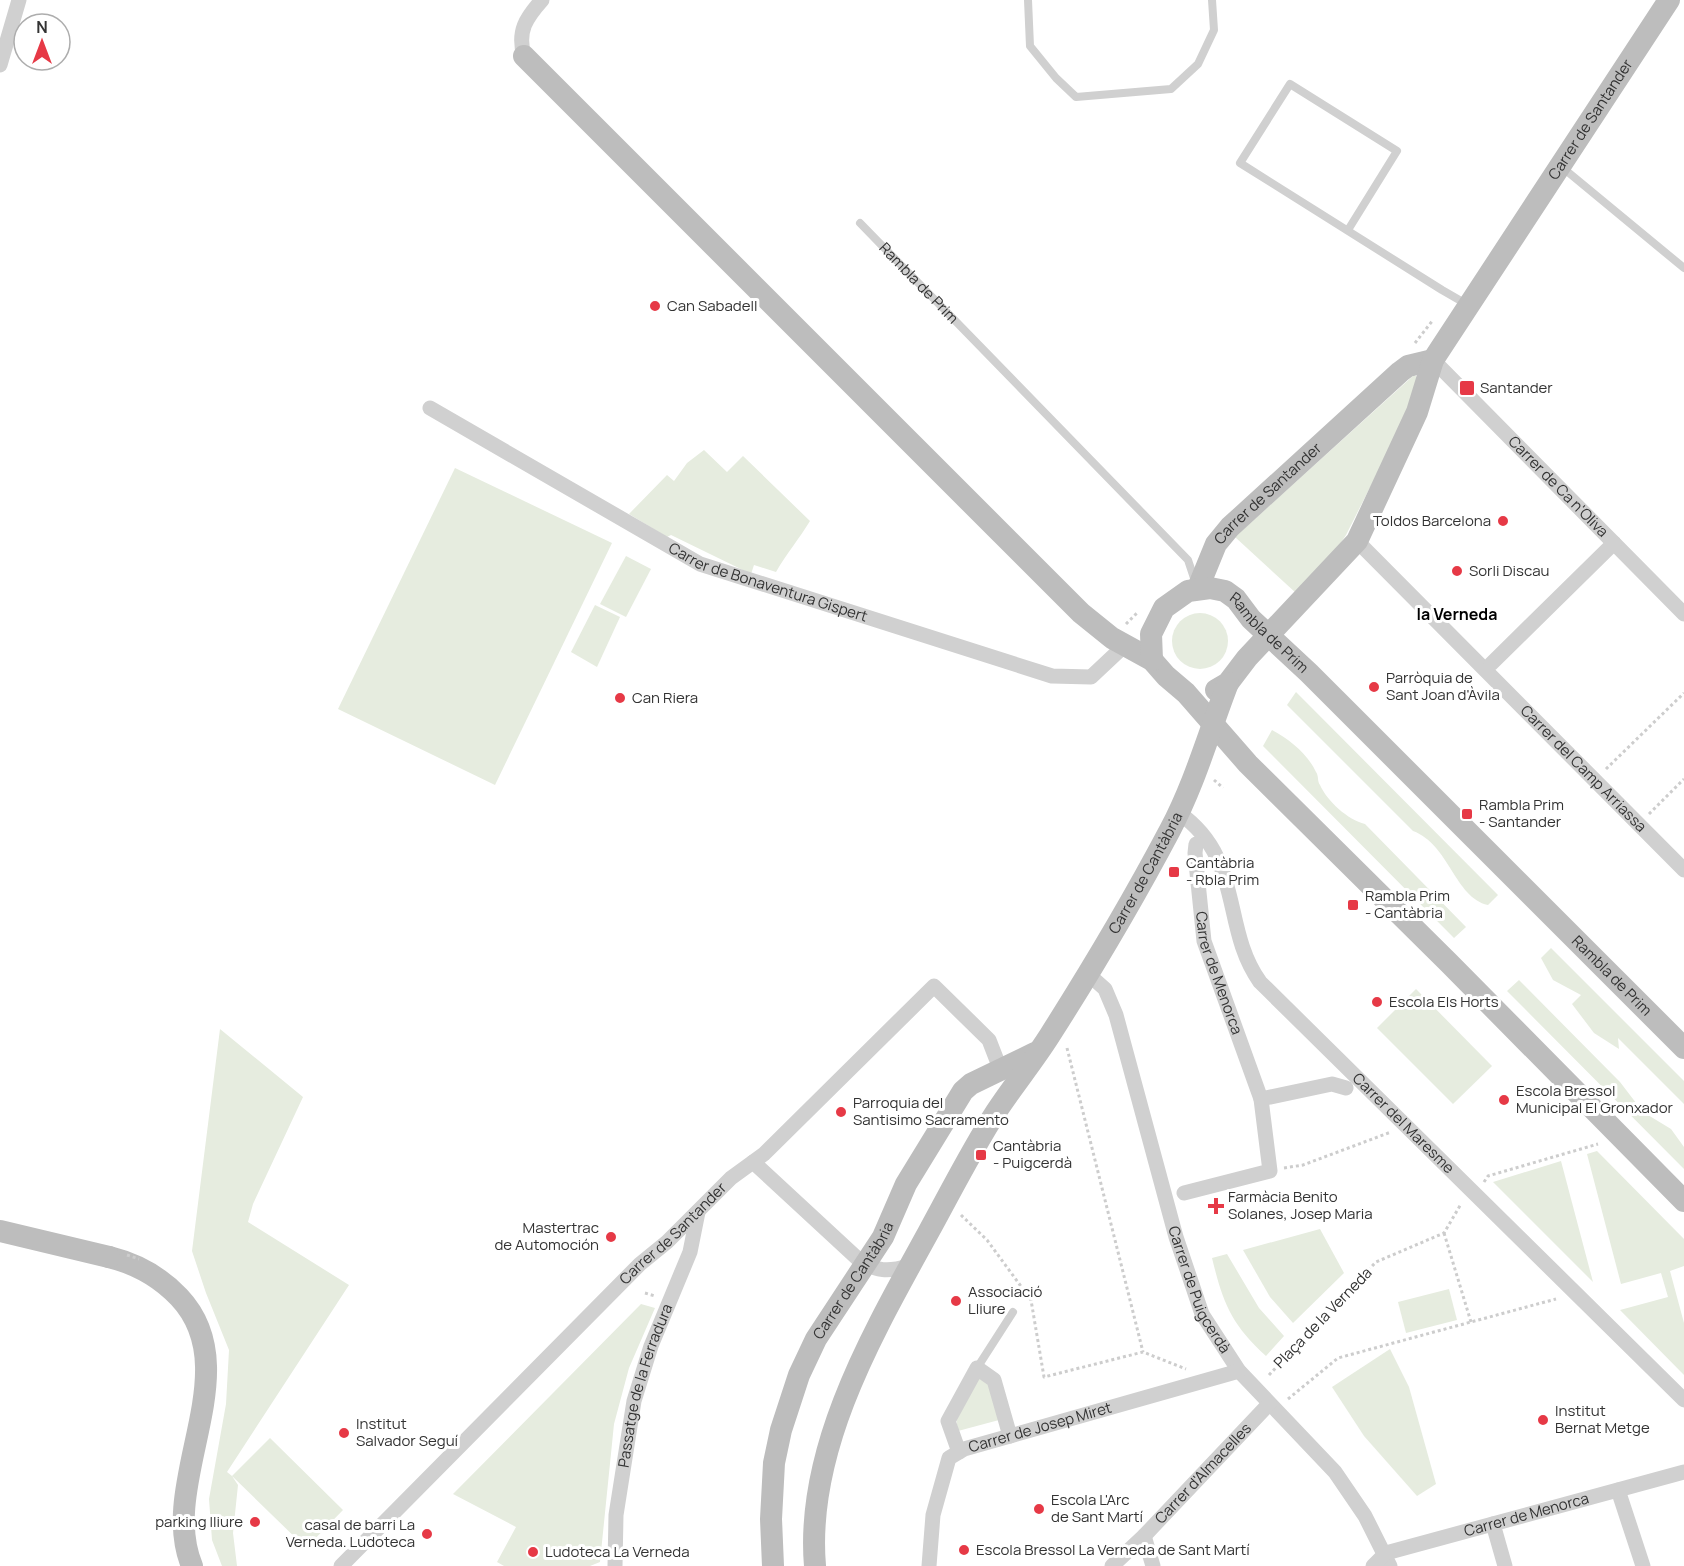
<svg xmlns="http://www.w3.org/2000/svg" width="1684" height="1566" viewBox="0 0 1684 1566" font-family="Manrope,sans-serif">
<rect width="100%" height="100%" fill="#fff"/>
<g fill="#e6ecdf">
<path d="M1414,375L1419,378L1421,386L1346,535L1328,562L1296,593L1235,537Z"/>
<path d="M704,450L727,472L743,456L810,521C799,539 787,553 776,572L754,565L751,574L671,535L667,537L629,514L667,475L674,481L687,463Z"/>
<path d="M455,468L612,543L495,785L338,709Z"/>
<path d="M626,556L651,569L626,617L600,604Z"/>
<path d="M595,605L620,617L597,667L571,652Z"/>
<circle cx="1200" cy="641" r="28"/>
<path d="M1296,692L1498,895L1488,905C1455,898 1449,844 1413,831L1287,705Z"/>
<path d="M1272,730C1290,740 1307,753 1316,772C1319,776 1317,781 1320,785C1327,801 1348,820 1365,824L1466,927L1454,938L1263,746Z"/>
<path d="M1551,948L1684,1081V1104L1618,1038L1619,1049L1594,1033L1572,1004L1581,995L1553,980L1541,958Z"/>
<path d="M1519,980L1620,1082L1643,1112L1671,1129L1684,1147V1169L1507,991Z"/>
<path d="M1416,989L1492,1066L1453,1104L1377,1028Z"/>
<path d="M220,1029L303,1097L253,1204L248,1222L349,1285L227,1472L232,1476L270,1438L343,1510L306,1548L232,1476L238,1485L233,1533L237,1566H222L212,1540L209,1499L226,1404L229,1350L206,1293L192,1251Z"/>
<path d="M1597,1151L1684,1239V1266L1670,1271L1684,1323V1375L1620,1310L1668,1297L1661,1273L1621,1284L1587,1154Z"/>
<path d="M1561,1161L1593,1282L1493,1182Z"/>
<path d="M1320,1229L1344,1273L1293,1323L1270,1297L1243,1250Z"/>
<path d="M1227,1254L1259,1308L1284,1336L1266,1356C1231,1324 1223,1303 1212,1258Z"/>
<path d="M1449,1289L1457,1320L1406,1333L1398,1302Z"/>
<path d="M641,1304L655,1308L629,1368L614,1424L600,1562L590,1566H504L497,1562L516,1527L453,1494Z"/>
<path d="M1390,1349L1409,1387L1436,1484L1417,1496L1364,1436L1332,1387Z"/>
<path d="M979,1377L987,1378L999,1420L958,1431L956,1418Z"/>
</g>
<g fill="none" stroke-linecap="round" stroke-linejoin="round">
<g stroke="#cdcdcd" stroke-width="3" stroke-dasharray="3 3" stroke-linecap="butt">
<path d="M1415,343L1433,320"/>
<path d="M1126,624L1138,612"/>
<path d="M1606,769L1684,693"/>
<path d="M1214,780L1223,788"/>
<path d="M1649,814L1684,779"/>
<path d="M1067,1048L1143,1352"/>
<path d="M1284,1168L1303,1165L1391,1132"/>
<path d="M1484,1182L1488,1176L1598,1144"/>
<path d="M961,1215L987,1240L1031,1300L1044,1377L1143,1352L1186,1369"/>
<path d="M1444,1233L1471,1322"/>
<path d="M645,1293L655,1296"/>
<path d="M1269,1375L1376,1262L1444,1233L1461,1204"/>
<path d="M1288,1399L1338,1358L1556,1299"/>
</g>
<g stroke="#d0d0d0" stroke-width="8">
<path d="M1028,0L1030,46L1056,78L1076,97L1171,89L1198,64L1214,30L1212,0"/>
<path d="M1563,168L1684,268"/>
<path id="s1" d="M860,223L1188,560L1195,581"/>
<path d="M1348,230L1397,151L1290,84L1240,163L1442,290L1468,305"/>
<path d="M977,1368L1013,1312"/>
</g>
<g stroke="#d0d0d0" stroke-width="15">
<path d="M524,56C517,31 526,18 542,0"/>
<path d="M0,65L19,0"/>
<path id="s2" d="M1433,360L1684,614"/>
<path id="s3" d="M430,408L700,564L1052,676L1091,677L1124,646"/>
<path id="s4" d="M1357,541L1684,870"/>
<path d="M1491,664L1614,543"/>
<path id="s5" d="M1179,813C1244,858 1221,928 1260,982L1684,1400"/>
<path id="s6" d="M1196,844L1195,853L1204,941L1261,1099"/>
<path id="s7" d="M1087,973L1105,989L1116,1015L1176,1237L1202,1314L1239,1371L1335,1472L1365,1516L1390,1566"/>
<path d="M753,1162L858,1259C877,1272 888,1272 909,1266"/>
<path d="M1184,1193L1270,1171L1261,1099L1332,1084L1346,1088"/>
<path d="M959,1452L948,1421L977,1368L994,1380L1010,1436"/>
<path d="M1618,1490L1643,1566"/>
<path d="M1493,1524L1505,1566"/>
<path d="M1144,1536L1153,1566"/>
<path id="s8" d="M341,1566L640,1264L667,1242L731,1178L764,1154L934,986L989,1040L1001,1071"/>
<path id="s9" d="M615,1566L616,1515L634,1401L651,1346L690,1252L698,1212"/>
<path id="s10" d="M929,1566L933,1515L949,1458L964,1449L1239,1371"/>
<path id="s11" d="M1112,1566L1144,1536L1269,1404"/>
<path id="s12" d="M1373,1566L1386,1553L1684,1472"/>
</g>
<g stroke="#bdbdbd" stroke-width="22">
<path d="M524,56L1081,613L1112,638L1152,660L1166,676L1186,693L1248,764L1449,963L1684,1201"/>
<path id="s13" d="M1198,588L1216,544L1230,527L1400,372L1408,366L1433,360"/>
<path id="s14" d="M1152,660L1151,634L1164,608L1188,591L1210,588L1225,591L1236,599L1251,619L1309,673L1684,1048"/>
<path id="s15" d="M1216,690L1228,683L1247,658L1357,541L1417,412L1433,360L1669,0"/>
<path d="M109,1257C137,1264 160,1277 179,1297C249,1371 157,1483 192,1566"/>
<path id="s16" d="M773,1566L771,1519L774,1463L781,1430L799,1375L816,1339L883,1237L906,1184L963,1091L971,1084L1035,1053"/>
<path id="s17" d="M815,1566C805,1449 873,1333 928,1233C950,1193 971,1151 996,1112C1013,1086 1033,1062 1050,1035C1092,969 1133,900 1170,830C1195,783 1209,732 1228,683"/>
</g>
<path stroke="#cdcdcd" stroke-width="3" stroke-dasharray="3 3" stroke-linecap="butt" d="M127,1255L139,1259"/>
<path stroke="#bdbdbd" stroke-width="22" d="M0,1231L109,1257"/>
</g>
<g fill="#e63946" stroke="#fff" stroke-width="2">
<circle cx="655" cy="306" r="6"/>
<rect x="1459" y="380" width="16" height="16" rx="3"/>
<circle cx="1503" cy="521" r="6"/>
<circle cx="1457" cy="571" r="6"/>
<circle cx="1374" cy="687" r="6"/>
<circle cx="620" cy="698" r="6"/>
<rect x="1461" y="808" width="12" height="12" rx="3"/>
<rect x="1168" y="866" width="12" height="12" rx="3"/>
<rect x="1347" y="899" width="12" height="12" rx="3"/>
<circle cx="1377" cy="1002" r="6"/>
<circle cx="1504" cy="1100" r="6"/>
<circle cx="841" cy="1112" r="6"/>
<rect x="975" y="1149" width="12" height="12" rx="3"/>
<path d="M1213 1197h6v6h6v6h-6v6h-6v-6h-6v-6h6z"/>
<circle cx="611" cy="1237" r="6"/>
<circle cx="956" cy="1301" r="6"/>
<circle cx="1543" cy="1420" r="6"/>
<circle cx="344" cy="1433" r="6"/>
<circle cx="1039" cy="1509" r="6"/>
<circle cx="255" cy="1522" r="6"/>
<circle cx="427" cy="1534" r="6"/>
<circle cx="964" cy="1550" r="6"/>
<circle cx="533" cy="1552" r="6"/>
</g>
<g text-anchor="middle" stroke-width="6" stroke-linejoin="round" paint-order="stroke">
<g font-size="15" fill="#333" stroke="#fff">
<text dy="5" stroke="none"><textPath href="#s15" startOffset="690">Carrer de Santander</textPath></text>
<text dy="5" stroke="none"><textPath href="#s1" startOffset="84">Rambla de Prim</textPath></text>
<text dy="5" stroke="none"><textPath href="#s2" startOffset="178">Carrer de Ca n'Oliva</textPath></text>
<text dy="5" stroke="none"><textPath href="#s13" startOffset="120">Carrer de Santander</textPath></text>
<text dy="5" stroke="none"><textPath href="#s3" startOffset="382">Carrer de Bonaventura Gispert</textPath></text>
<text dy="5" stroke="none"><textPath href="#s14" startOffset="183">Rambla de Prim</textPath></text>
<text dy="5" stroke="none"><textPath href="#s4" startOffset="321">Carrer del Camp Arriassa</textPath></text>
<text dy="5" stroke="none"><textPath href="#s17" startOffset="778">Carrer de Cantàbria</textPath></text>
<text dy="5" stroke="none"><textPath href="#s6" startOffset="132">Carrer de Menorca</textPath></text>
<text dy="5" stroke="none"><textPath href="#s14" startOffset="668">Rambla de Prim</textPath></text>
<text dy="5" stroke="none"><textPath href="#s5" startOffset="393">Carrer del Maresme</textPath></text>
<text dy="5" stroke="none"><textPath href="#s8" startOffset="470">Carrer de Santander</textPath></text>
<text dy="5" stroke="none"><textPath href="#s16" startOffset="304">Carrer de Cantàbria</textPath></text>
<text dy="5" stroke="none"><textPath href="#s7" startOffset="340">Carrer de Puigcerdà</textPath></text>
<text transform="translate(1323 1318) rotate(-46)" y="5">Plaça de la Verneda</text>
<text dy="5" stroke="none"><textPath href="#s9" startOffset="184">Passatge de la Ferradura</textPath></text>
<text dy="5" stroke="none"><textPath href="#s10" startOffset="207">Carrer de Josep Miret</textPath></text>
<text dy="5" stroke="none"><textPath href="#s11" startOffset="130">Carrer d'Almacelles</textPath></text>
<text dy="5" stroke="none"><textPath href="#s12" startOffset="164">Carrer de Menorca</textPath></text>
</g>
<g font-size="15" fill="#333" stroke="#fff" text-anchor="start">
<text x="667" y="311">Can Sabadell</text>
<text x="1480" y="393">Santander</text>
<text x="1491" y="526" text-anchor="end">Toldos Barcelona</text>
<text x="1469" y="576">Sorli Discau</text>
<text x="1386" y="683">Parròquia de<tspan x="1386" dy="17">Sant Joan d'Àvila</tspan></text>
<text x="632" y="703">Can Riera</text>
<text x="1479" y="810">Rambla Prim<tspan x="1479" dy="17">- Santander</tspan></text>
<text x="1186" y="868">Cantàbria<tspan x="1186" dy="17">- Rbla Prim</tspan></text>
<text x="1365" y="901">Rambla Prim<tspan x="1365" dy="17">- Cantàbria</tspan></text>
<text x="1389" y="1007">Escola Els Horts</text>
<text x="1516" y="1096">Escola Bressol<tspan x="1516" dy="17">Municipal El Gronxador</tspan></text>
<text x="853" y="1108">Parroquia del<tspan x="853" dy="17">Santisimo Sacramento</tspan></text>
<text x="993" y="1151">Cantàbria<tspan x="993" dy="17">- Puigcerdà</tspan></text>
<text x="1228" y="1202">Farmàcia Benito<tspan x="1228" dy="17">Solanes, Josep Maria</tspan></text>
<text x="599" y="1233" text-anchor="end">Mastertrac<tspan x="599" dy="17">de Automoción</tspan></text>
<text x="968" y="1297">Associació<tspan x="968" dy="17">Lliure</tspan></text>
<text x="1555" y="1416">Institut<tspan x="1555" dy="17">Bernat Metge</tspan></text>
<text x="356" y="1429">Institut<tspan x="356" dy="17">Salvador Seguí</tspan></text>
<text x="1051" y="1505">Escola L'Arc<tspan x="1051" dy="17">de Sant Martí</tspan></text>
<text x="243" y="1527" text-anchor="end">parking lliure</text>
<text x="415" y="1530" text-anchor="end">casal de barri La<tspan x="415" dy="17">Verneda. Ludoteca</tspan></text>
<text x="976" y="1555">Escola Bressol La Verneda de Sant Martí</text>
<text x="545" y="1557">Ludoteca La Verneda</text>
</g>
<g font-size="16" font-weight="bold" fill="#000" stroke="#fff">
<text x="1457" y="620">la Verneda</text>
</g>
</g>
<g transform="translate(42 42)"><circle r="28" fill="#ffffff" stroke="#adadad" stroke-width="1.5"/>
<path d="M0-4.5L10 22L0 15L-10 22Z" fill="#e63946"/>
<text y="-9" font-size="16" font-weight="bold" text-anchor="middle" fill="#333333">N</text>
</g>
</svg>
